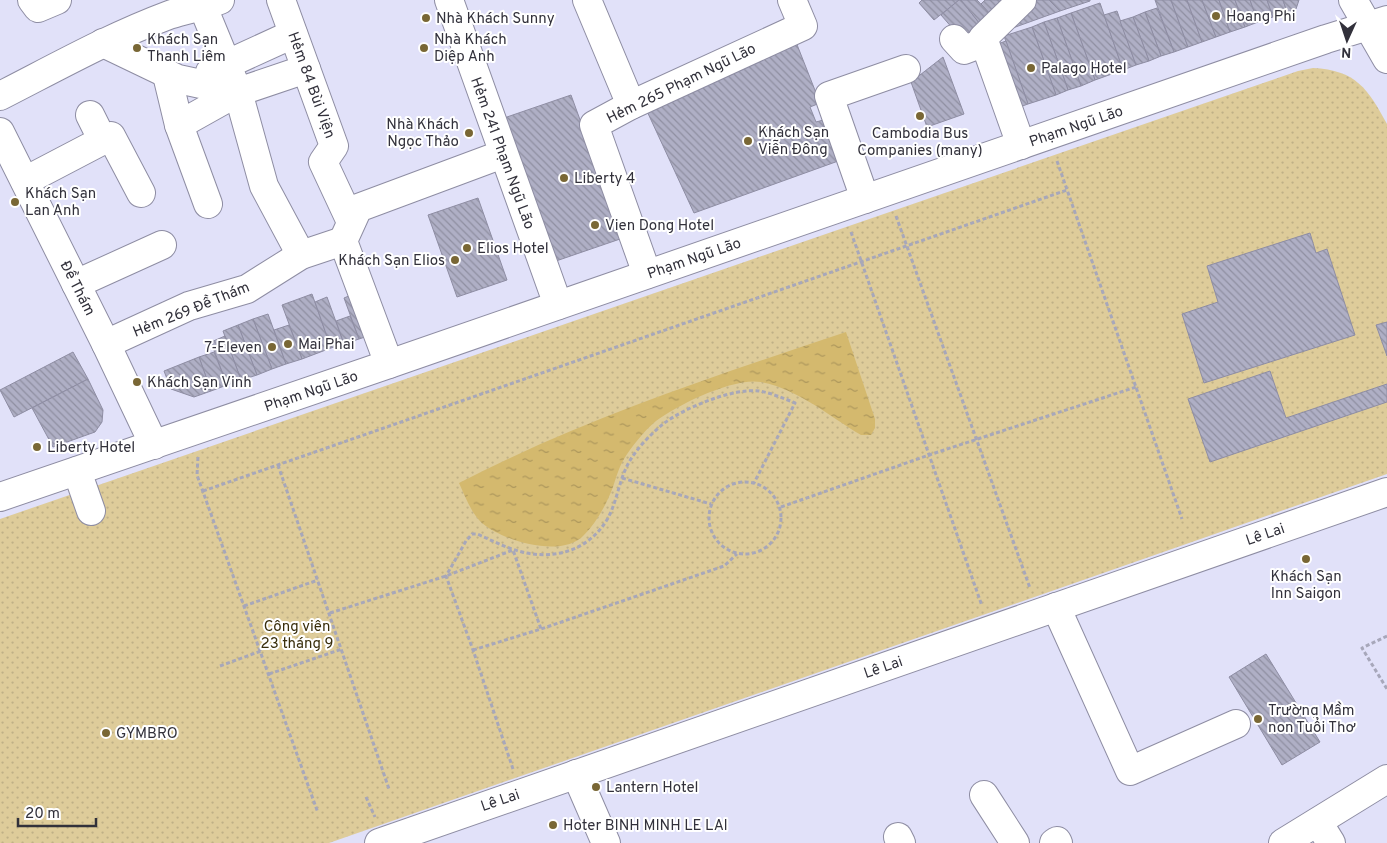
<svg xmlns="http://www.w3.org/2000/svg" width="1387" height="843" viewBox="0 0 1387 843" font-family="Overpass,sans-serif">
<defs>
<pattern id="green-dots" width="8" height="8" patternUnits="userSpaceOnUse" patternTransform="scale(1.25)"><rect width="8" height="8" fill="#decc9a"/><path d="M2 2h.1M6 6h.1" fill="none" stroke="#bfb086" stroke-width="1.8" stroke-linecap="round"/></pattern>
<pattern id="water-ripples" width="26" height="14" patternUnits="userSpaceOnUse" patternTransform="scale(1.25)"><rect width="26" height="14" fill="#d4b96e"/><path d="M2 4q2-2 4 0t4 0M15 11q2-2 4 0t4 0" fill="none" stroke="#ad975c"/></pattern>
<pattern id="building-back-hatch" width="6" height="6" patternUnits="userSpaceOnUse" patternTransform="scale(1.25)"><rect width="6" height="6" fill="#afafc5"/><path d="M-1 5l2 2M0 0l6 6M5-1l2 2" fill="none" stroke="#8f8fa1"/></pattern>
</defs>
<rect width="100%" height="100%" fill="#e1e1f9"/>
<path fill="url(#green-dots)" d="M1313,68C1356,70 1368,89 1387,124V474L329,843H0V519L1298,71Z"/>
<path fill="url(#water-ripples)" d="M846,332L875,419V428L871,435H861C829,416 798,389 761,382C734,377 677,405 656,421C644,431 632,446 624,459C619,467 616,478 613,487C606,505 597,522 584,535C562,559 503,541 482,523C471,513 465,496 459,483C583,419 715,376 846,332Z"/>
<g fill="url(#building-back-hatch)" stroke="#8e8da3">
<path d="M922,0H959L934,20L919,3Z"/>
<path d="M959,0H961L984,29L967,45L941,15Z"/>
<path d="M961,0H977L994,18L984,29Z"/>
<path d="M985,0H1002L1008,6L994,18L981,4Z"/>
<path d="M1034,0H1049L1060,11L1010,29Z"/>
<path d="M1049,0H1090V1L1060,11Z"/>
<path d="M1155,0H1171L1188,47L1174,52Z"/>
<path d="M1171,0H1187L1202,42L1188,47Z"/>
<path d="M1187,0H1202L1216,37L1202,42Z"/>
<path d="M1202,0H1219L1230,32L1216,37Z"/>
<path d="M1219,0H1235L1245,27L1230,32Z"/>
<path d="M1235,0H1250L1258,22L1245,27Z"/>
<path d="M1250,0H1267L1273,17L1258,22Z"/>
<path d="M1267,0H1283L1287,12L1273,17Z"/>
<path d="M1283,0H1299L1296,9L1287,12Z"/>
<path d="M1100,3L1123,70L1095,80L1071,13Z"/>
<path d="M1157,8L1174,52L1161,56L1145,12Z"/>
<path d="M1117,11L1136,65L1123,70L1104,15Z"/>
<path d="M1145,12L1161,56L1149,61L1133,17Z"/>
<path d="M1071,13L1095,80L1081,86L1057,18Z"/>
<path d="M1133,17L1149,61L1136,65L1120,21Z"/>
<path d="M1057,18L1081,86L1068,90L1044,22Z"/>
<path d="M1044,22L1068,90L1056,95L1032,27Z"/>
<path d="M1032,27L1056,95L1028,104L1004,36Z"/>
<path d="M794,37L820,103L810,107L816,122L827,119L841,160L694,213L646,109L756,57L758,62L774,55L771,48Z"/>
<path d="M1006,41L1028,104L1014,109L992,46Z"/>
<path d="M943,57L964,114L927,127L911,82Z"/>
<path d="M571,95L623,238L556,261L504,118Z"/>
<path d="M478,198L507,280L457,297L428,215Z"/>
<path d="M1310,233L1316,253L1327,249L1355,335L1204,383L1182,314L1218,302L1207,266Z"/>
<path d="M356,293L371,335L359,339L344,298Z"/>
<path d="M312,294L331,348L302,359L282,305Z"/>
<path d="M327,297L344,344L331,348L315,302Z"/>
<path d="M268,314L286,364L272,369L253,319Z"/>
<path d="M350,316L359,339L344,344L336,321Z"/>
<path d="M253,319L272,369L257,375L238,325Z"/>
<path d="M1387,322V356L1376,325Z"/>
<path d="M238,325L257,375L241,380L223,331Z"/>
<path d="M289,325L302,359L286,364L274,330Z"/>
<path d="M225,336L241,380L227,385L211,342Z"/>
<path d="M73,352L88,379L14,417L0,390Z"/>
<path d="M214,352L227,385L211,391L199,357Z"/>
<path d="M199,357L211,391L194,397L171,389L164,371Z"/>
<path d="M1270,371L1286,418L1387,384V402L1210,462L1188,399Z"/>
<path d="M88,379L103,410L102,422L95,432L53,447L32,408Z"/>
<path d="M1266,654L1320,742L1282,765L1229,677Z"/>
</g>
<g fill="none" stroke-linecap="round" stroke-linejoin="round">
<g stroke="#8e8da3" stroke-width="30">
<g id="minor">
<path d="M32,0L38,8L57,0"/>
<path d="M281,0L334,146L323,162L351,222"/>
<path d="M449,0L558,305"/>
<path d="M587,0L631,105"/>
<path d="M1353,0L1387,59"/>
<path d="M203,7L238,92L264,186L301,255"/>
<path d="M954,39L964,50L985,42"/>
<path d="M103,43L178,79L238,92L306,69"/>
<path d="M210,72L293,34"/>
<path d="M167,75L179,125L238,92"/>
<path d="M0,96C55,68 110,37 169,15C186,9 203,7 220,0"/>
<path d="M90,115L103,141"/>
<path d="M179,125L208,204"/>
<path d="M0,132L106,344L154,445"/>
<path d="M1021,145L983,38L1022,0"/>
<path d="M25,181L111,136L141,193"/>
<path d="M865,199L829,96L906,69"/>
<path d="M647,274L594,125L631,105L803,26L792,0"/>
<path d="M76,284L162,245"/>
<path d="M106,344L189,306L247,289L301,255L343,241"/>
<path d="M389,364L343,241L358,208L503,154"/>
<path d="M77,471L91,511"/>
<path d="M1056,607L1130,771L1236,724"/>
<path d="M576,774L606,843"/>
<path d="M984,795L1015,843"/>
<path d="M1318,822L1331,843"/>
<path d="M898,837L901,843"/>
<path d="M1054,843L1057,841L1058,843"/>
</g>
</g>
<g stroke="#8e8da3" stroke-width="30">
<g id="major">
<path d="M0,497L389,364L1326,39L1387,20"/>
<path d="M379,843L1387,492"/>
<path d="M1283,843L1387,779"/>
</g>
</g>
<g stroke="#a7a7ba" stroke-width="3" stroke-dasharray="4 2.5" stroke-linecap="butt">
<path d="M1057,161L1182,519"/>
<path d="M896,216L1030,588"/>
<path d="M851,232L982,606"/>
<path d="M198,457L197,475L318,813"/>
<path d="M278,465L389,789"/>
<path d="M622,478L711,504"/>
<circle cx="745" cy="518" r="36"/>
<path d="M203,491L1067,190"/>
<path d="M781,507L929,455L1136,387"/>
<path d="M244,606L318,580"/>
<path d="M330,613L446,576L513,550L541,629"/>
<path d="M1387,636L1362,648L1387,689"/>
<path d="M473,650L541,629L724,566L737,554"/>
<path d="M220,666L261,651"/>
<path d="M269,674L342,649"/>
<path d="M513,769L473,650L446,576L466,541L472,534H477C489,539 500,545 512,549C549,562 588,553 608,518C617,501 619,481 628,464C636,449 650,435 663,424C684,408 732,388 759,391C771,393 783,398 795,403L754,483"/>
<path d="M366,797L375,817"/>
</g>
<use href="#minor" stroke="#fff" stroke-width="28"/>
<use href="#major" stroke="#fff" stroke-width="28"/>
</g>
<g fill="#796735" stroke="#fff" stroke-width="2">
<circle cx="1216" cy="16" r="5"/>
<circle cx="426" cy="18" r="5"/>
<circle cx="137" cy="48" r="5"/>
<circle cx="424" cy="48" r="5"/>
<circle cx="1031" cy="68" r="5"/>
<circle cx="920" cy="116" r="5"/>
<circle cx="469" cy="133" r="5"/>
<circle cx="748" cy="141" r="5"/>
<circle cx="564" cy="178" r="5"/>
<circle cx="15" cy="202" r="5"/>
<circle cx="595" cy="225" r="5"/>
<circle cx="467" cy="248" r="5"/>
<circle cx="455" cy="260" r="5"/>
<circle cx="288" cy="344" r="5"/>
<circle cx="272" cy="347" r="5"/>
<circle cx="137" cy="382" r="5"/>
<circle cx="37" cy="447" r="5"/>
<circle cx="1306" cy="559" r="5"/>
<circle cx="1258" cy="719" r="5"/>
<circle cx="106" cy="733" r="5"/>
<circle cx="596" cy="787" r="5"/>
<circle cx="553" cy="825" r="5"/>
</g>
<g text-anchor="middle" stroke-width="4" stroke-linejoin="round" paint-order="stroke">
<g font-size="15" fill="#32313b" stroke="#fff" text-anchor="start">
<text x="1226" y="21">Hoang Phi</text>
<text x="436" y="23">Nhà Khách Sunny</text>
<text x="147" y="44">Khách Sạn<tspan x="147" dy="17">Thanh Liêm</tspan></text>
<text x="434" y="44">Nhà Khách<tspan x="434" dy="17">Diệp Anh</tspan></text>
<text x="1041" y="73">Palago Hotel</text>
<text x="459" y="129" text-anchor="end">Nhà Khách<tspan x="459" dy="17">Ngọc Thảo</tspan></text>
<text x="758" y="137">Khách Sạn<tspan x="758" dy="17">Viễn Đông</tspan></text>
<text x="920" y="138" text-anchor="middle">Cambodia Bus<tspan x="920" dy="17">Companies (many)</tspan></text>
<text x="574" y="183">Liberty 4</text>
<text x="25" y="198">Khách Sạn<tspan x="25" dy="17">Lan Anh</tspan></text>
<text x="605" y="230">Vien Dong Hotel</text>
<text x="477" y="253">Elios Hotel</text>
<text x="445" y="265" text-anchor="end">Khách Sạn Elios</text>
<text x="298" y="349">Mai Phai</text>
<text x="262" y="352" text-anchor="end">7-Eleven</text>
<text x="147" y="387">Khách Sạn Vinh</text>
<text x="47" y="452">Liberty Hotel</text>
<text x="1306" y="581" text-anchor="middle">Khách Sạn<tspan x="1306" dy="17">Inn Saigon</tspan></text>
<text x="1268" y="715">Trường Mầm<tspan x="1268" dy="17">non Tuổi Thơ</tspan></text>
<text x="116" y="738">GYMBRO</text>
<text x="606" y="792">Lantern Hotel</text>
<text x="563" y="830">Hoter BINH MINH LE LAI</text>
</g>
<g font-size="15" fill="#32313b" stroke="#fff">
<text transform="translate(681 83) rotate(-26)" y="5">Hẻm 265 Phạm Ngũ Lão</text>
<text transform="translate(312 85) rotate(70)" y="5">Hẻm 84 Bùi Viện</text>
<text transform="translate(1076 126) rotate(-19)" y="5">Phạm Ngũ Lão</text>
<text transform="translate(503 153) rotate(70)" y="5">Hẻm 241 Phạm Ngũ Lão</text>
<text transform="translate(694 258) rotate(-19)" y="5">Phạm Ngũ Lão</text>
<text transform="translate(78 288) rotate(63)" y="5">Ðề Thám</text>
<text transform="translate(191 309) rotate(-22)" y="5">Hẻm 269 Đề Thám</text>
<text transform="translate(311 391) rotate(-19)" y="5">Phạm Ngũ Lão</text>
<text transform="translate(1265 534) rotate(-19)" y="5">Lê Lai</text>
<text transform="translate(883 667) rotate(-19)" y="5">Lê Lai</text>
<text transform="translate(500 800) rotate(-19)" y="5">Lê Lai</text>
</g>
<g font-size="15" fill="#392e0c" stroke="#fff">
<text x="297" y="631">Công viên<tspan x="297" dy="17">23 tháng 9</tspan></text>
</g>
</g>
<g transform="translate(1347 40) rotate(183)" stroke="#ffffff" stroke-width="4" paint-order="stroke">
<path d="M0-4L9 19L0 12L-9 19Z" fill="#32313b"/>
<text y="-8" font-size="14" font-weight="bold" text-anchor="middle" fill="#32313b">N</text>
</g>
<path d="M18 818v8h78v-8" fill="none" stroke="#32313b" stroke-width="2.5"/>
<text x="25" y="818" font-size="15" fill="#32313b" stroke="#ffffff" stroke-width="4" paint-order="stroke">20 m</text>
</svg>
